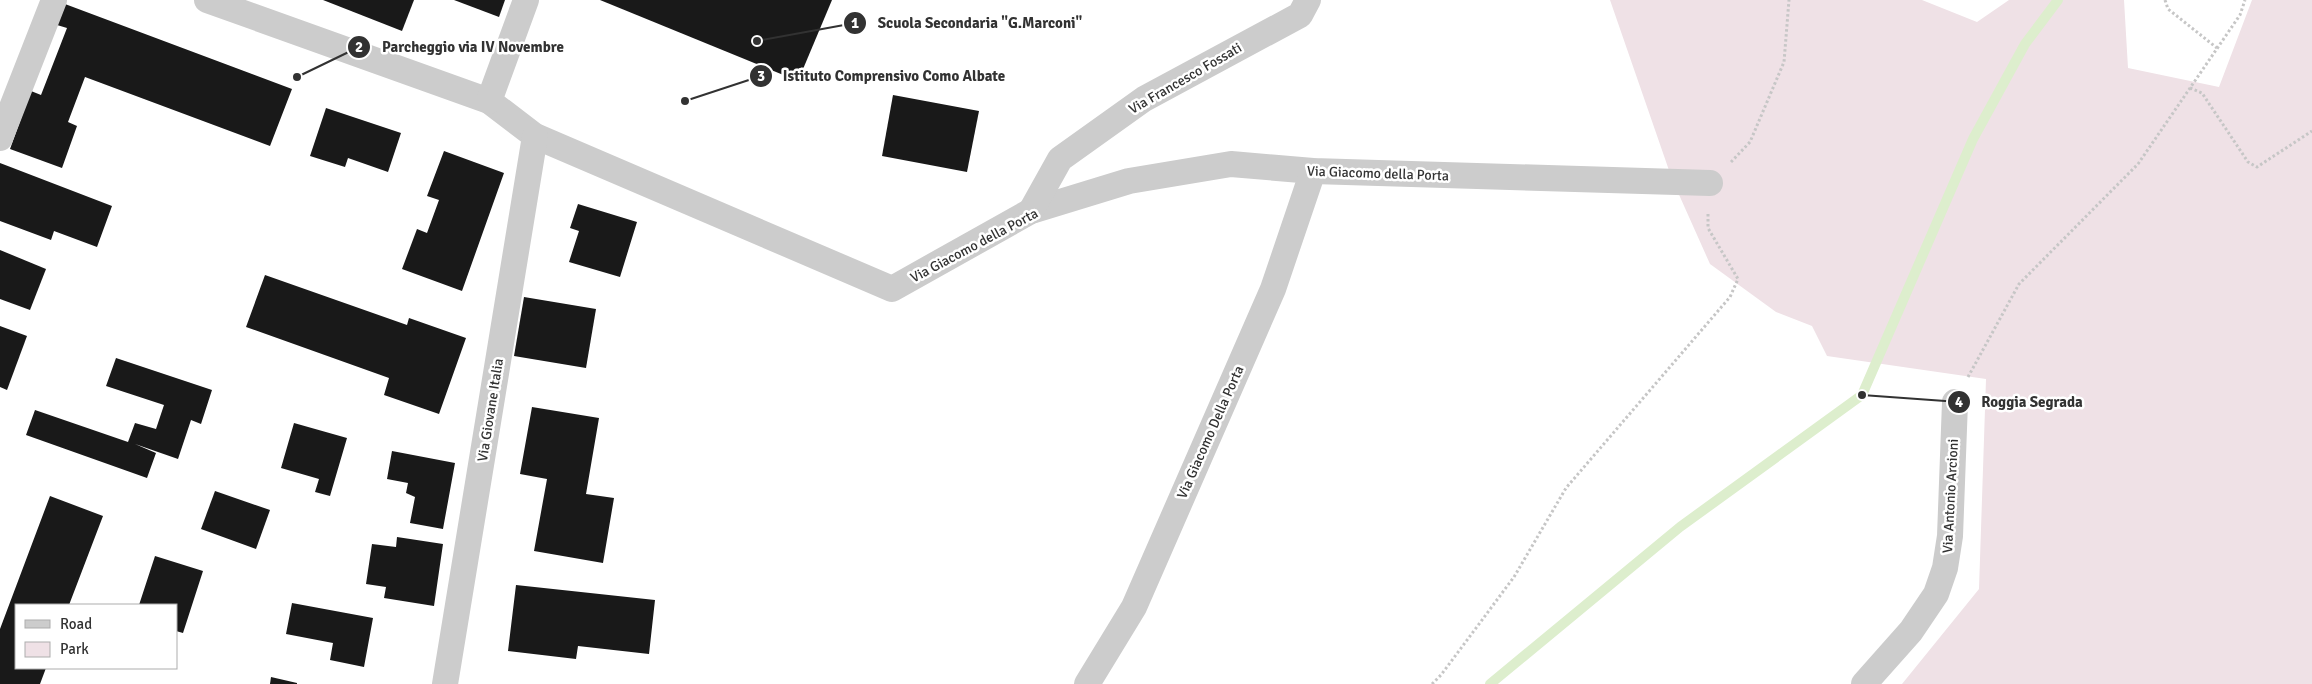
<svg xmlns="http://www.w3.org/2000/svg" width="2312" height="684" viewBox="0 0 2312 684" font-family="Signika,sans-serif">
<rect width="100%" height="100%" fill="#fff"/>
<path fill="#efe1e6" d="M1610,0H1922L1977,22L2009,0H2124L2128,68L2219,87L2252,0H2312V684H1902L1979,589L1986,379L1827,356L1812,326L1776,312L1710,264L1672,179Z"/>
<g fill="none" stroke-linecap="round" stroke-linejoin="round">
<path stroke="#ddeecd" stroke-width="10" d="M1490,684L1680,527L1862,395L1973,139L2025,44L2058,0"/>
</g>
<g fill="#191919">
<path d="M323,0H414L402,31Z"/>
<path d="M454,0H505L499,17Z"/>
<path d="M600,0H832L798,81Z"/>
<path d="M65,4L292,89L270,146L85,77L68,122L77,126L62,168L10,149L31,91L41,95L67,28L57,25Z"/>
<path d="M893,95L979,111L967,172L882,156Z"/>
<path d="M326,108L401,133L388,172L348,158L345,167L310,156Z"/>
<path d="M444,151L504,173L462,291L402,269L417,229L427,233L439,200L427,196Z"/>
<path d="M0,163L112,206L97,247L54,231L51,240L0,221Z"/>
<path d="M578,204L637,222L620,277L569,262L579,231L570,228Z"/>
<path d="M0,250L46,269L30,310L0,299Z"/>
<path d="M265,275L407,325L409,318L466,338L439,414L384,395L389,378L246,327Z"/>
<path d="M524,297L596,309L586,368L514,356Z"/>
<path d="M0,326L27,336L7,390L0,387Z"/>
<path d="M116,358L212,390L201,424L191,420L178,459L135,444L156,453L147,478L26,435L35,410L128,442L135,423L156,429L164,405L106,386Z"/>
<path d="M532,407L599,418L586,494L614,498L603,563L534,551L547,479L520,474Z"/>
<path d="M294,423L347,438L330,496L315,492L319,479L281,468Z"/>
<path d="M392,451L455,463L443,529L410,523L415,497L406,493L408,483L387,479Z"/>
<path d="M215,491L270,510L256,549L201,529Z"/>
<path d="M50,496L103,516L69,605H16V668H46L40,684H0V629Z"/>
<path d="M397,537L443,544L434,606L384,598L386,587L366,584L372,544L396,547Z"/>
<path d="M155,556L203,571L183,633L176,631V605H139Z"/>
<path d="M516,585L655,600L649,654L578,646L576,659L508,651Z"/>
<path d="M292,603L373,618L364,667L330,660L333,643L286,634Z"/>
<path d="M271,677L297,683V684H270Z"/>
</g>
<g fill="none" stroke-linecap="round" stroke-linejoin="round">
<g stroke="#c6c6c6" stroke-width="3" stroke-dasharray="2.5 2.5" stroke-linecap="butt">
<path d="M2165,0L2168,9L2217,48"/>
<path d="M2190,88L2202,93L2248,162L2257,167L2312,131"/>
<path d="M1731,162L1750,142L1784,62L1789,0"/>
<path d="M1968,377L2019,284L2138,164L2240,15L2245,0"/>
<path d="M1432,684L1441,675L1514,577L1566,488L1730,297L1738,279L1708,228V212"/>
</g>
<g stroke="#ccc" stroke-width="26">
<path d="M207,0L489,101L535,136L892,289L1031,211L1129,181L1231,164L1313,171L1710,183"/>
<path d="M489,101L526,0"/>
<path d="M0,138L54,0"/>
<path d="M1031,211L1060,159L1144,99L1300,15L1308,0"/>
<path d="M445,684L535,136"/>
<path d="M1087,684L1134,607L1273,289L1313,171"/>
<path d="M1864,684L1911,631L1936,594L1945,568L1950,536L1955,402"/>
</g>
</g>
<g text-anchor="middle" stroke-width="5" stroke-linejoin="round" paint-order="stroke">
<g font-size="14" fill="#323232" stroke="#fff">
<text transform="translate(1185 78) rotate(-30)" y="5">Via Francesco Fossati</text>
<text transform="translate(1378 173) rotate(2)" y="5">Via Giacomo della Porta</text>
<text transform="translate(974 245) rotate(-28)" y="5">Via Giacomo della Porta</text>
<text transform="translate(490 410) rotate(-81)" y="5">Via Giovane Italia</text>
<text transform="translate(1210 432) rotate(-66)" y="5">Via Giacomo Della Porta</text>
<text transform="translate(1950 496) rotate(-87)" y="5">Via Antonio Arcioni</text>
</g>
</g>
<path fill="none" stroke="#323232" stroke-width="2" d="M757 41L855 23M297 77L359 47M685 101L761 76M1862 395L1959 402"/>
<g fill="#323232" stroke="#fff" stroke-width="2">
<circle cx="757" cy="41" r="5"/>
<circle cx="297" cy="77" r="5"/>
<circle cx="685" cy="101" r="5"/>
<circle cx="1862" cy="395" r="5"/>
<circle cx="855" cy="23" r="12"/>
<circle cx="359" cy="47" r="12"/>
<circle cx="761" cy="76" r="12"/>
<circle cx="1959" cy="402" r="12"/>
</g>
<g font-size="15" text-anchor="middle" font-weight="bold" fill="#fff">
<text x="855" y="28">1</text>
<text x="359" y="52">2</text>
<text x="761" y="81">3</text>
<text x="1959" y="407">4</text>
</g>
<g font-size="15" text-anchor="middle" font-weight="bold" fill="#323232" stroke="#fff" stroke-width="5" stroke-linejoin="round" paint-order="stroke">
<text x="980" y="28">Scuola Secondaria "G.Marconi"</text>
<text x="473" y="52">Parcheggio via IV Novembre</text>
<text x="894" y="81">Istituto Comprensivo Como Albate</text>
<text x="2032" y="407">Roggia Segrada</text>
</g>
<rect x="15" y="604" width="162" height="65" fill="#ffffff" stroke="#adadad"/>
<rect x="25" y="620" width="25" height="8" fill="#cccccc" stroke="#adadad"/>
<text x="60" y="629" font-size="15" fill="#323232">Road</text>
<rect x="25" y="642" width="25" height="15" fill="#efe1e6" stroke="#adadad"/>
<text x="60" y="654" font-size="15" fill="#323232">Park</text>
</svg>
